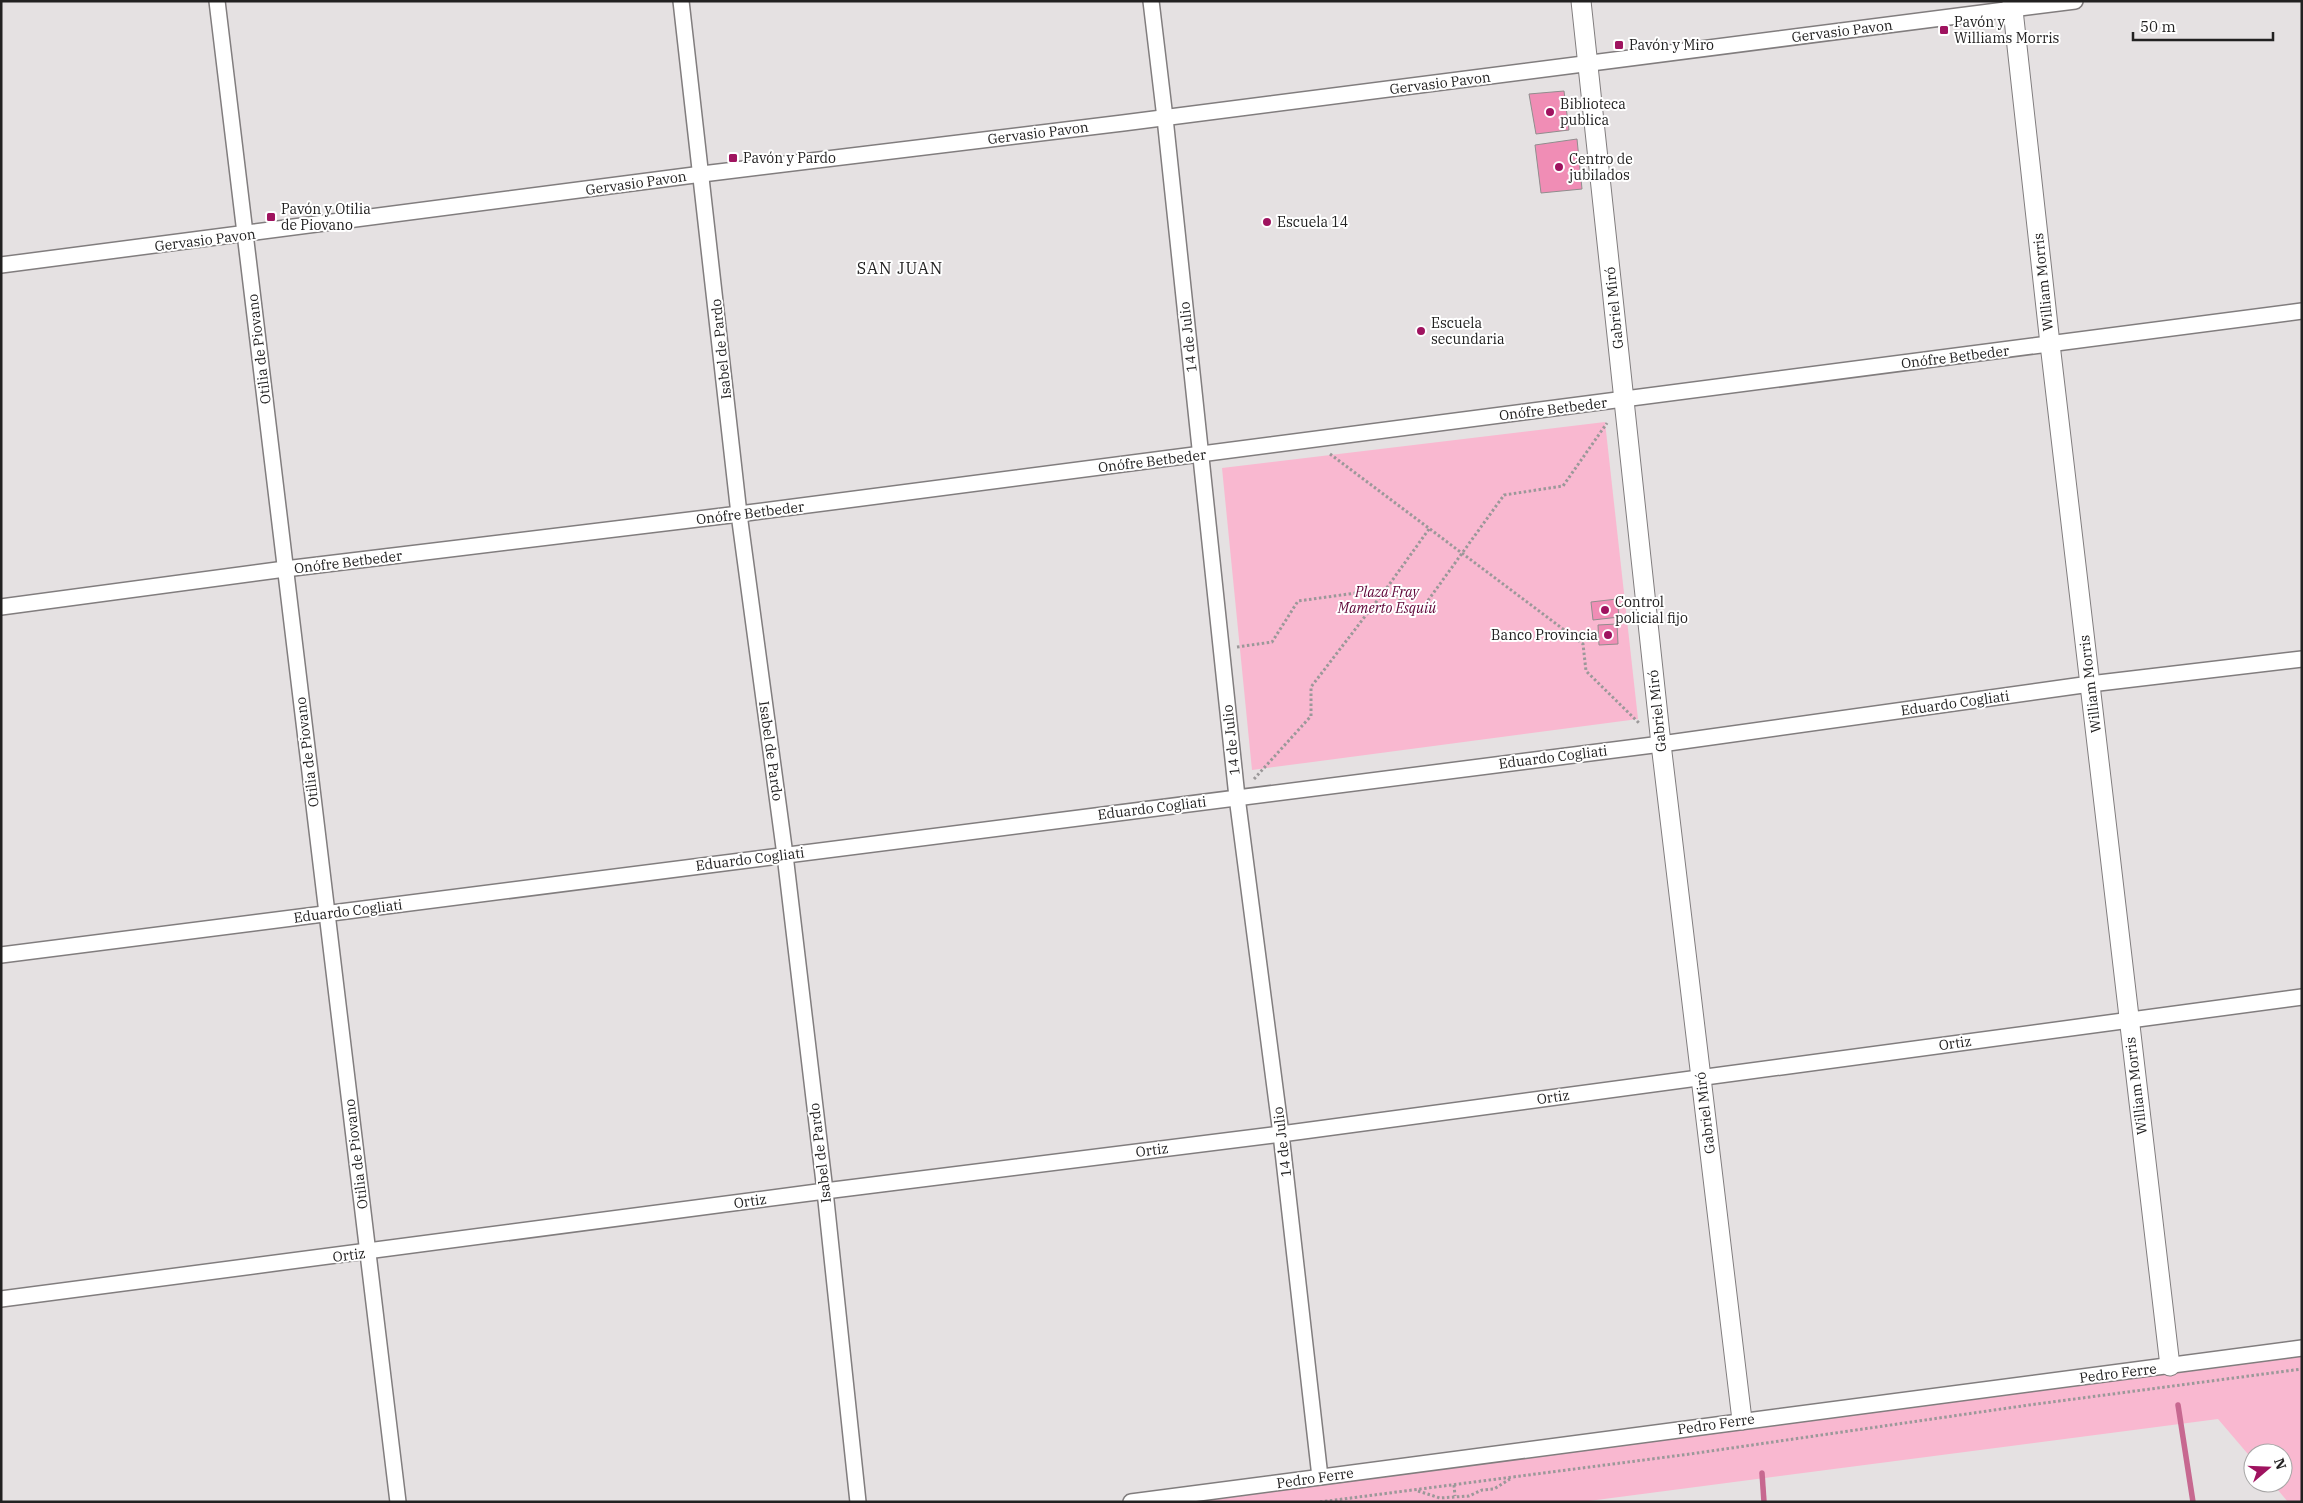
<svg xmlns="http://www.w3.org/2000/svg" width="2303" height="1503" viewBox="0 0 2303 1503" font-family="'IBM Plex Serif',serif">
<rect width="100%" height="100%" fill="#e5e1e2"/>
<g fill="#f9b8d0">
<path d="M1605,422L1638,719L1252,770L1222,468Z"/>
<path d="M2302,1353V1502H2288L2272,1483H2283V1453H2253V1460L2218,1419L1581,1502H1175Z"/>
</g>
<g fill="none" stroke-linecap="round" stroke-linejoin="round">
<g stroke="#c76890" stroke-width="5.5">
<path d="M2178,1405L2193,1502"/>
<path d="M1762,1473L1764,1502"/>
</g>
</g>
<g fill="#f08db5" stroke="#918d8e">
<path d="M1564,91L1569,130L1536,134L1529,94Z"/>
<path d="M1577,139L1582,189L1541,193L1535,145Z"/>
<path d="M1617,599L1619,617L1593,620L1591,602Z"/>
<path d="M1617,624L1618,644L1599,645L1598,625Z"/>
</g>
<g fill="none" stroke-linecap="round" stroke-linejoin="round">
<g stroke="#817d7e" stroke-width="18">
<g id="minor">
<path d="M217,1L398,1502"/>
<path d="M681,1L739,514L785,855L825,1191L858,1502"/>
<path d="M1151,1L1165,118L1237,797L1281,1134L1320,1477"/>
<path d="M1,265L702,174L1123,123L2075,1"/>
<path d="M1,607L285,569L739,514L2302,311"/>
<path d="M1,955L1661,744L2090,684L2302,659"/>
<path d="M1,1299L825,1191L1281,1134L2302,997"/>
<path d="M1131,1502L2302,1348"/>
</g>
</g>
<g stroke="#817d7e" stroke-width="21">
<g id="tertiary">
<path d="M1581,1L1661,744L1742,1420"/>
<path d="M2012,1L2050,344L2170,1366"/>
</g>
</g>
<g stroke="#9b9899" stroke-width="3" stroke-dasharray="2.5 2.5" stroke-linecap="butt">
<path d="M1330,454L1583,644L1586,671L1640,724"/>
<path d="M1429,529L1386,589L1419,613L1504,495L1563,486L1607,423"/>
<path d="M1237,647L1272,642L1298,601L1385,589"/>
<path d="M1254,779L1311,716V687L1386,589"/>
<path d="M1454,1485L1455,1496"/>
<path d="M1418,1491L1440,1498L1469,1496L1482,1490L1494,1489L1510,1479"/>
<path d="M1320,1502L1690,1454L2029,1405L2302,1369"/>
</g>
<use href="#minor" stroke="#fff" stroke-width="15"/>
<use href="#tertiary" stroke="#fff" stroke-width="19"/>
</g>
<g fill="#9f135f" stroke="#fff" stroke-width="2">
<rect x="1939" y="25" width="10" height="10" rx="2.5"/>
<rect x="1614" y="40" width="10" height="10" rx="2.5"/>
<circle cx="1550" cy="112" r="5"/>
<rect x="728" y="153" width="10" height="10" rx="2.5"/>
<circle cx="1559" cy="167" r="5"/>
<rect x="266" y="212" width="10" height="10" rx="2.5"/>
<circle cx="1267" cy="222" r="5"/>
<circle cx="1421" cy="331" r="5"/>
<circle cx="1605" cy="610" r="5"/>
<circle cx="1608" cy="635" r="5"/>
</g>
<g text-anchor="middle" stroke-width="4" stroke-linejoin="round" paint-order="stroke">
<g font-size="14" fill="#222121" stroke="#fff" text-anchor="start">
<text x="1954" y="27">Pavón y<tspan x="1954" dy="16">Williams Morris</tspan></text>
<text x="1629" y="50">Pavón y Miro</text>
<text x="1560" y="109">Biblioteca<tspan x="1560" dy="16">publica</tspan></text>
<text x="743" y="163">Pavón y Pardo</text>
<text x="1569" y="164">Centro de<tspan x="1569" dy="16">jubilados</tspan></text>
<text x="281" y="214">Pavón y Otilia<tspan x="281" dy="16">de Piovano</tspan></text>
<text x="1277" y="227">Escuela 14</text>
<text x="1431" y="328">Escuela<tspan x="1431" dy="16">secundaria</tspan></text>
<text x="1615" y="607">Control<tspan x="1615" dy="16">policial fijo</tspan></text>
<text x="1598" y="640" text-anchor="end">Banco Provincia</text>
</g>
<g font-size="14" fill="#222121" stroke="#fff">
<text transform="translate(1842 31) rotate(-7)" y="5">Gervasio Pavon</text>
<text transform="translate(1440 83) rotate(-7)" y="5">Gervasio Pavon</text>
<text transform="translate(1038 133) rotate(-7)" y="5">Gervasio Pavon</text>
<text transform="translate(636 183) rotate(-8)" y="5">Gervasio Pavon</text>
<text transform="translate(205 240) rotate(-7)" y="5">Gervasio Pavon</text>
<text transform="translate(2043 282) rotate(-96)" y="5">William Morris</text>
<text transform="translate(1614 308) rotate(-96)" y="5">Gabriel Miró</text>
<text transform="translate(1188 337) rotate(-96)" y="5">14 de Julio</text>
<text transform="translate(259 349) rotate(-97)" y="5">Otilia de Piovano</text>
<text transform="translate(721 349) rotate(-96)" y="5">Isabel de Pardo</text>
<text transform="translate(1955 357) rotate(-7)" y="5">Onófre Betbeder</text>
<text transform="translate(1553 409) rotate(-7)" y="5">Onófre Betbeder</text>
<text transform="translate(1152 461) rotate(-7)" y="5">Onófre Betbeder</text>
<text transform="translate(750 513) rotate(-7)" y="5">Onófre Betbeder</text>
<text transform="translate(348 562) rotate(-7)" y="5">Onófre Betbeder</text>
<text transform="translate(2090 684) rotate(-97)" y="5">William Morris</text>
<text transform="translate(1955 703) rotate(-8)" y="5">Eduardo Cogliati</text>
<text transform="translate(1657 711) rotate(-96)" y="5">Gabriel Miró</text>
<text transform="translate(1231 740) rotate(-96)" y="5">14 de Julio</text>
<text transform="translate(771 751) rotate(82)" y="5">Isabel de Pardo</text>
<text transform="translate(307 752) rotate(-97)" y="5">Otilia de Piovano</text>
<text transform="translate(1553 757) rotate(-7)" y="5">Eduardo Cogliati</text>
<text transform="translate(1152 808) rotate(-7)" y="5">Eduardo Cogliati</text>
<text transform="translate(750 859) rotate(-7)" y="5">Eduardo Cogliati</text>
<text transform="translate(348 911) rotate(-7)" y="5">Eduardo Cogliati</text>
<text transform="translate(1955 1043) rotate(-8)" y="5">Ortiz</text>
<text transform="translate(2136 1086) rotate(-97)" y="5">William Morris</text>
<text transform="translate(1553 1097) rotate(-8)" y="5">Ortiz</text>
<text transform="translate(1705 1113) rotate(-97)" y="5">Gabriel Miró</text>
<text transform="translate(1282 1142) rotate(-97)" y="5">14 de Julio</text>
<text transform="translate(1152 1150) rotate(-7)" y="5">Ortiz</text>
<text transform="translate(820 1153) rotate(-97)" y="5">Isabel de Pardo</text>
<text transform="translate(356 1154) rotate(-97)" y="5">Otilia de Piovano</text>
<text transform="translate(750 1201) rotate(-8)" y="5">Ortiz</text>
<text transform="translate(349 1255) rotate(-7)" y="5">Ortiz</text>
<text transform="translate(2118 1373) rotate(-7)" y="5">Pedro Ferre</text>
<text transform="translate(1716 1424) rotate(-8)" y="5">Pedro Ferre</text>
<text transform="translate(1315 1478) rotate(-8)" y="5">Pedro Ferre</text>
</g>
<g font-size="14" font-style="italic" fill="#5e0336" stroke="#fff">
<text x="1387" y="597">Plaza Fray<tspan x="1387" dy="16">Mamerto Esquiú</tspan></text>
</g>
<g font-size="16" letter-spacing="1" fill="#222121" stroke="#fff">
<text x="900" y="274">SAN JUAN</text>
</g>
</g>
<rect width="2303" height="1503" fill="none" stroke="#222121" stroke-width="5"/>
<g transform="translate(2268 1468) rotate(71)"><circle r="24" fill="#ffffff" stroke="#a7a6a6"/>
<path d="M0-4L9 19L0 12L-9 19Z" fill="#9f135f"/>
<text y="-8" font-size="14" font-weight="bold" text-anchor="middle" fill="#222121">N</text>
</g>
<path d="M2133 32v8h140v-8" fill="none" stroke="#222121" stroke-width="2.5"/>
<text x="2140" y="32" font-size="15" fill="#222121" stroke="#ffffff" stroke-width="4" paint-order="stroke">50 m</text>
</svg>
